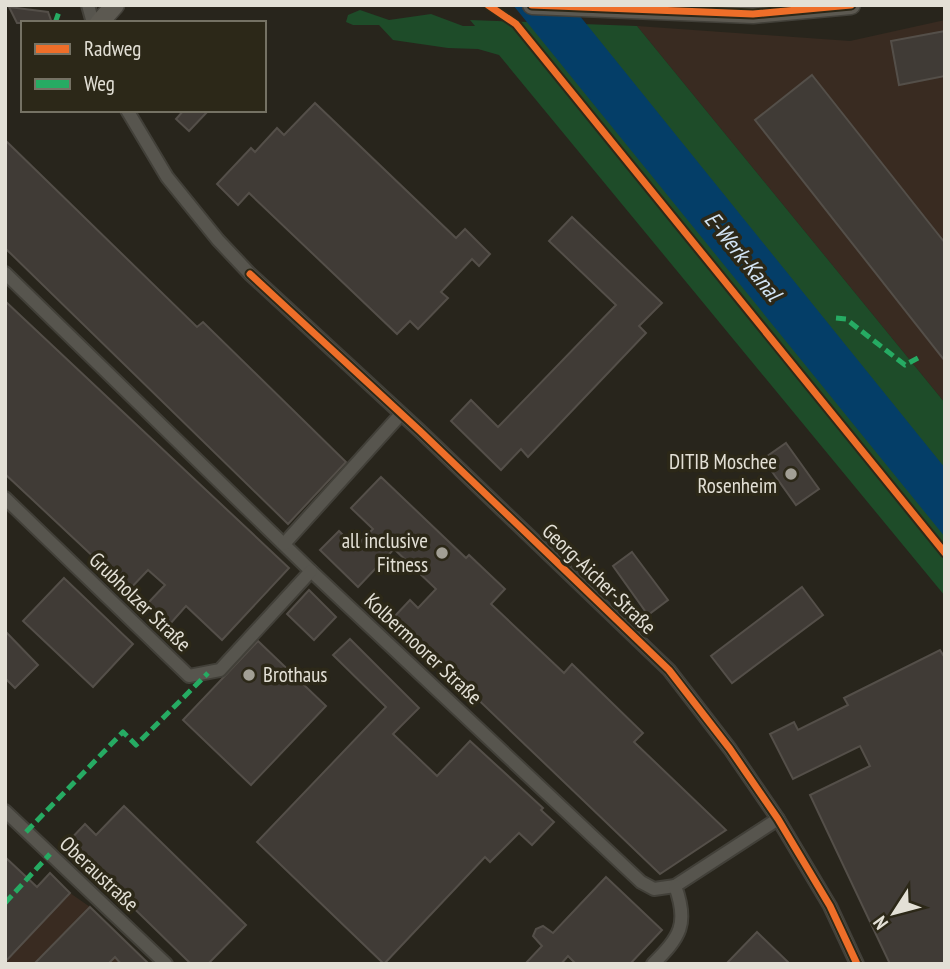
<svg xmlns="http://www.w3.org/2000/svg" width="950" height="969" viewBox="0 0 950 969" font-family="'PT Sans Narrow',sans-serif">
<rect width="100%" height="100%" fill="#28251c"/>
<g fill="#392b21">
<path d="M945,20V403L637,26L850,41Z"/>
<path d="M50,873L70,893L90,907L149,964H5V920Z"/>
</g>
<path fill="#1e4c29" d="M360,10L389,20L431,14L463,26H475L470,20L637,26L945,403V596L499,55L478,49L448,48L393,40L379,25H353L346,22L348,15Z"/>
<path fill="#043e68" d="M513,5H571L945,468V537Z"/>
<g fill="#403b36" stroke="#544f49" stroke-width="2">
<path d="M9,7L48,12L52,23H17Z"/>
<path d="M945,31V76L899,85L891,41Z"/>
<path d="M812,75L945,243V361L755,120Z"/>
<path d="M315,103L456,238L465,229L490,254L479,266L472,259L441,292L448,298L418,329L410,321L397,334L249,193L238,205L217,184L251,148L255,152L277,128L284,135Z"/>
<path d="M184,110H209L189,131L176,119Z"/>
<path d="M5,140L197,327L203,322L346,462L288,524L5,248Z"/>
<path d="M572,217L662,303L639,326L646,333L528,457L521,449L501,470L451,421L471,400L498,427L616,305L549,241Z"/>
<path d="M5,301L289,568L222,640L186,606L170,624L148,603L165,585L148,570L129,590L5,474Z"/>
<path d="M786,443L819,489L796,505L763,459Z"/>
<path d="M381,477L466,558L469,555L505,589L491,604L564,673L572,664L643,733L634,742L726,830L660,874L393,618L410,600L418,608L436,589L394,549L358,587L320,550L339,531L355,547L373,529L351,508Z"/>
<path d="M632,552L668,600L648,615L613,566Z"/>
<path d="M64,578L133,644L93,687L23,621Z"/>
<path d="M802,587L823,615L732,683L711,656Z"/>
<path d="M309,590L336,617L314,640L287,614Z"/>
<path d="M5,631L38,665L15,688L5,678Z"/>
<path d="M350,639L419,708L393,734L437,776L470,741L543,808L541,810L554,822L532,845L519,833L490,862L485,857L384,964L257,842L386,707L333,655Z"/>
<path d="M258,641L326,706L251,785L183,720Z"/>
<path d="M940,650L945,658V964H890L810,795L870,766L860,746L793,779L770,734L794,722L798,730L848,705L844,698Z"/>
<path d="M124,806L246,925L208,964H191L67,843L85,824L96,835Z"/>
<path d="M5,857L37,887L50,873L70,893L5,962Z"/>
<path d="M606,877L662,930L630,964H576L568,956L561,964H525L542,946L533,936L536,929L543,926L553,933Z"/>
<path d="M90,907L149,964H121L115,957L108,964H34Z"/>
<path d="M757,932L790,964H726Z"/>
</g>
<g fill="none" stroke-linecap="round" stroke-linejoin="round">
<g stroke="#424039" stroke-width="16">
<g id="minor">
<path d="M88,5L93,23"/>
<path d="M127,110L167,177L218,240L250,274L420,431L669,670L730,749L778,819L830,906L857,964"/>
<path d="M5,273L311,571L641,882L654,889L675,886L778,819"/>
<path d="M5,498L189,676L220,670L311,571"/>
<path d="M284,544L401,414"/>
<path d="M5,811L166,964"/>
<path d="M653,964C680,937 689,924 675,886"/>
</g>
</g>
<g stroke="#424039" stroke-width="21">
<g id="secondary">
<path d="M532,5L753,14L851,5"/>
<path d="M99,23L115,5"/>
</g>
</g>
<use href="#minor" stroke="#57554e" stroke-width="12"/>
<use href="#secondary" stroke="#5c5951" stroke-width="18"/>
<g stroke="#26ab63" stroke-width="5" stroke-dasharray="10 5" stroke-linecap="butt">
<path d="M55,23L60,9"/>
<path d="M836,318L846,319L905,365L918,358"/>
<path d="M26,832L123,732L136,745L208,673"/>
<path d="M5,903L50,854"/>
</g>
<g stroke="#2c2818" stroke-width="11">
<g id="cycleway">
<path d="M488,5L516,24L945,553"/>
<path d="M532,5L753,14L851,5"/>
<path d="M250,274L420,431L669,670L730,749L778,819L830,906L857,964"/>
</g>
</g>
<use href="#cycleway" stroke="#ee6e29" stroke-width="7"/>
</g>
<g fill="#a29f95" stroke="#2c2818" stroke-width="2.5">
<circle cx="791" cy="474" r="7"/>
<circle cx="442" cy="553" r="7"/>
<circle cx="249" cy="675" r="7"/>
</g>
<g text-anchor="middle" stroke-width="7" stroke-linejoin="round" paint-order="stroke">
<g font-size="21" fill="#e3e0d6" stroke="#2c2818" text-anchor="end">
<text x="777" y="469">DITIB Moschee<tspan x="777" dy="24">Rosenheim</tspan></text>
<text x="428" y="548">all inclusive<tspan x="428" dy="24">Fitness</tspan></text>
<text x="263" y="682" text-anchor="start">Brothaus</text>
</g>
<g font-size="21" fill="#e3e0d6" stroke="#2c2818">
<text transform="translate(599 579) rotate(44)" y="7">Georg-Aicher-Straße</text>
<text transform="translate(140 602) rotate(44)" y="7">Grubholzer Straße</text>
<text transform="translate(423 649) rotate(43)" y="7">Kolbermoorer Straße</text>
<text transform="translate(99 874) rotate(43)" y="7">Oberaustraße</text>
</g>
<g font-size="23" font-style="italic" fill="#d2e4f5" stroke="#2c2818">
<text transform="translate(743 256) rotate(51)" y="8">E-Werk-Kanal</text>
</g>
</g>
<rect width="950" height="969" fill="none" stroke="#e3e0d6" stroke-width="14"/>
<rect x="21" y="21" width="245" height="91" fill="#2c2818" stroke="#757264" stroke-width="2"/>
<rect x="35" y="44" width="35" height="10" fill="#ee6e29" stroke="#757264" stroke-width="2"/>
<text x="84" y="56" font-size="21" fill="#e3e0d6">Radweg</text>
<rect x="35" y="79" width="35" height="10" fill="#26ab63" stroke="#757264" stroke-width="2"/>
<text x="84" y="91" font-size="21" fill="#e3e0d6">Weg</text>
<g transform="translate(894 913) rotate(234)" stroke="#2c2818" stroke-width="5" paint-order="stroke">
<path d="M0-5L12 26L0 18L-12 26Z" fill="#e3e0d6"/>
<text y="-10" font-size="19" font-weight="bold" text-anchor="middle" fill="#e3e0d6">N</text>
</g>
</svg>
